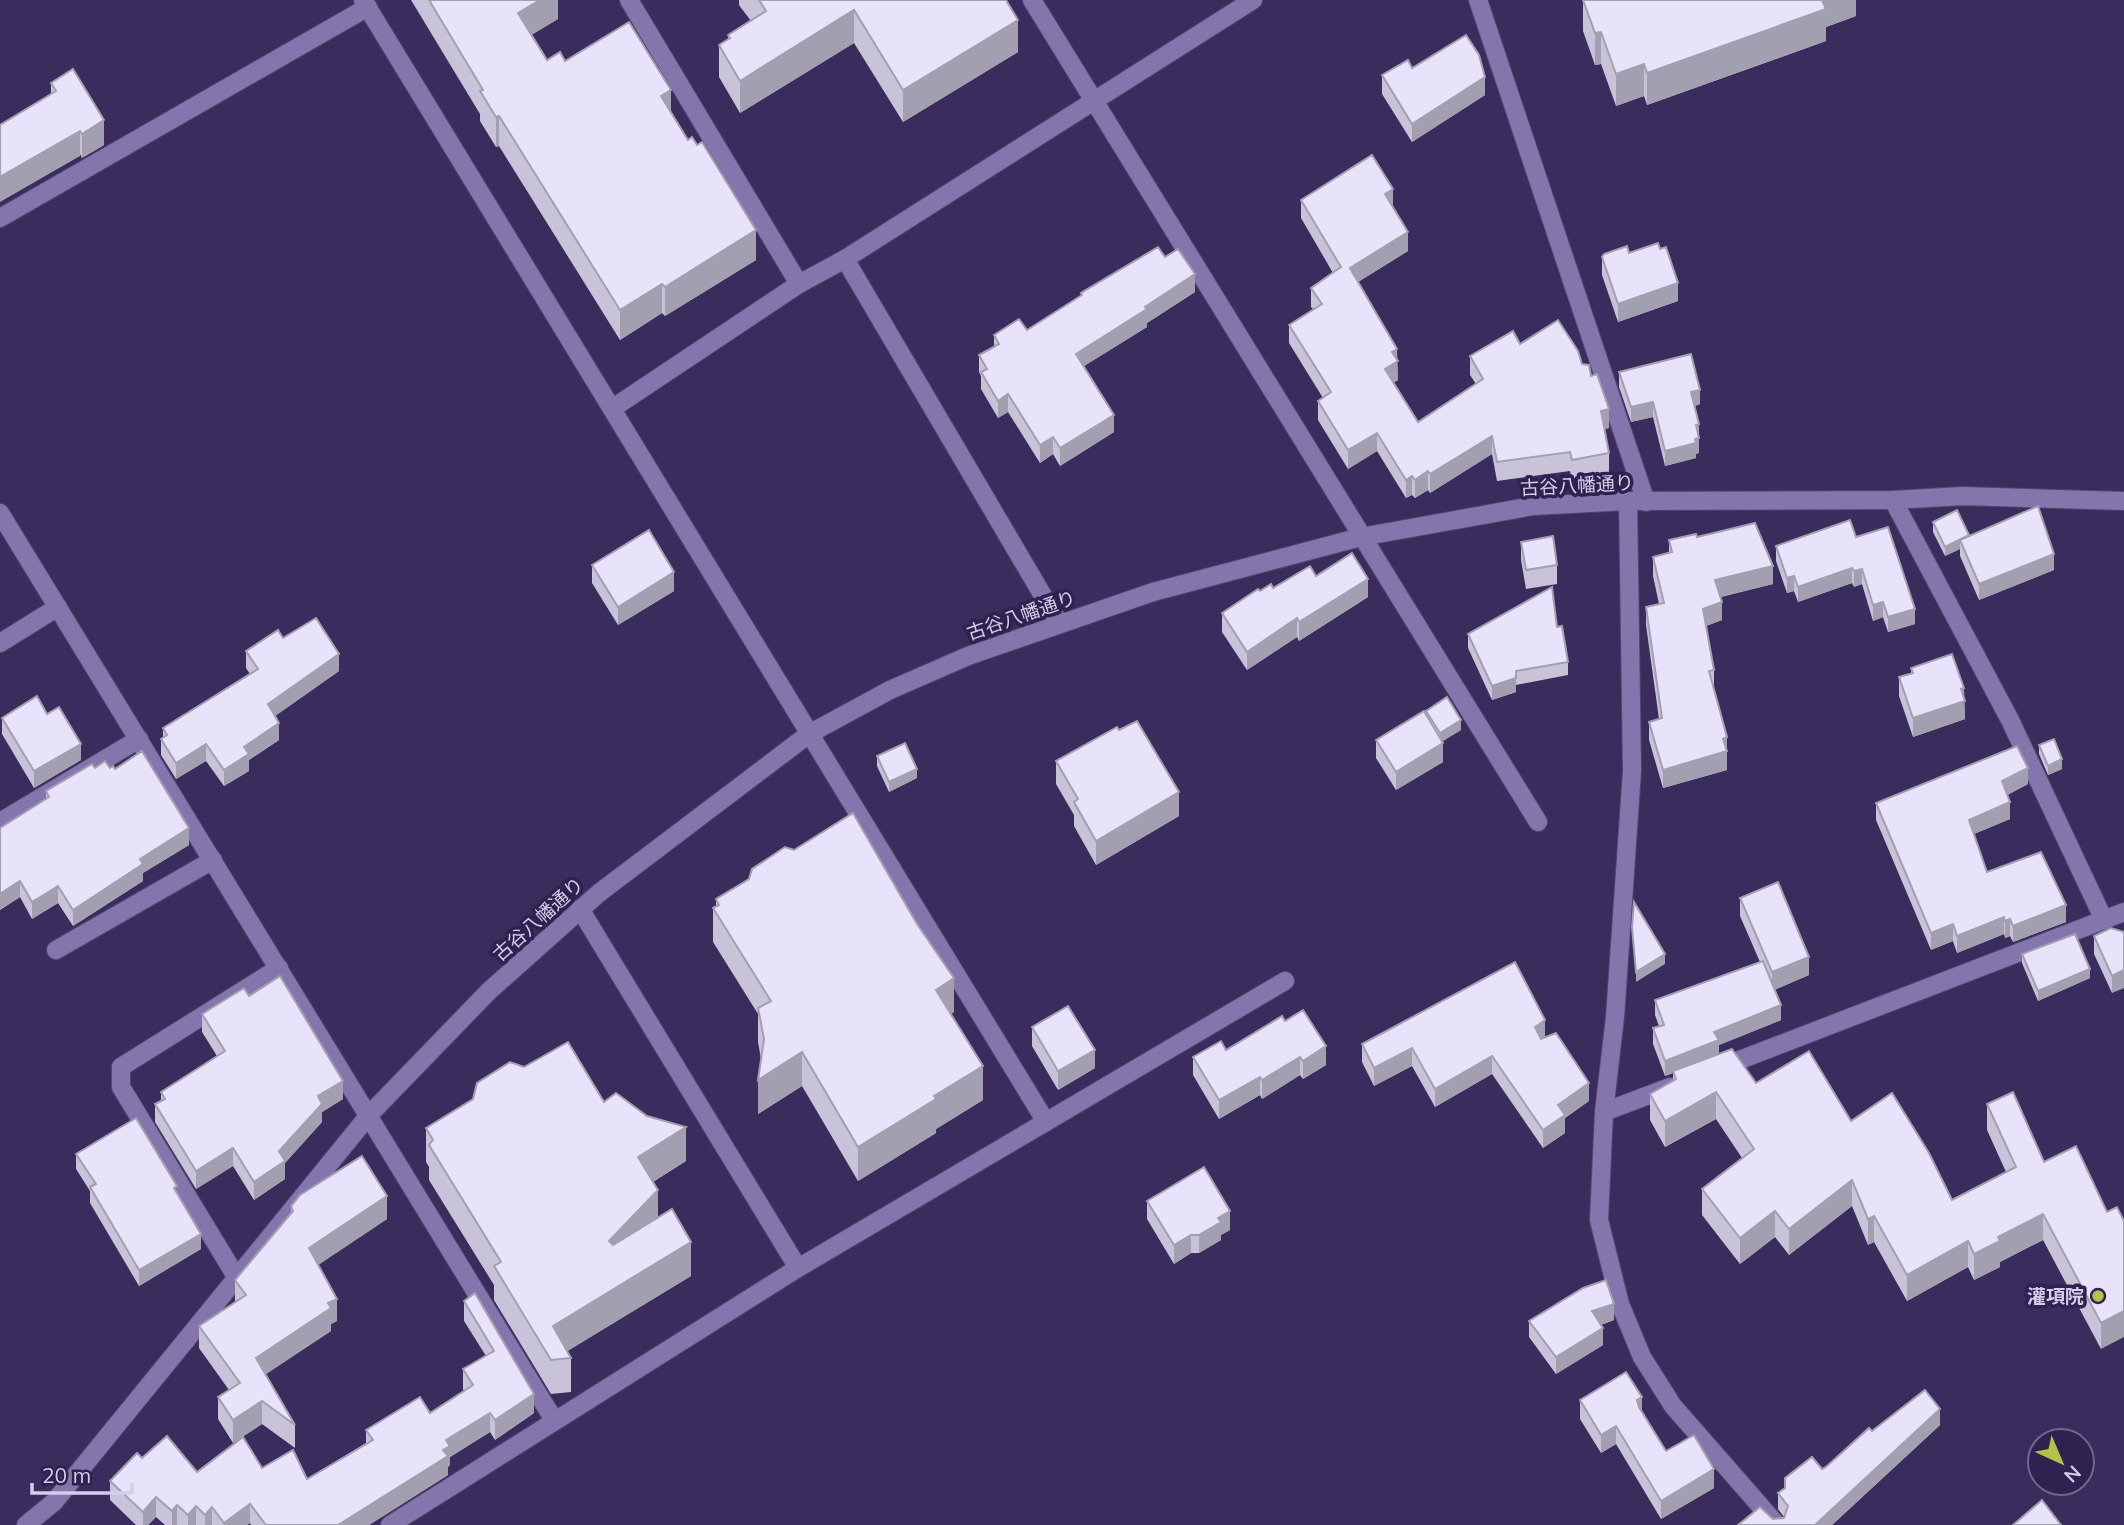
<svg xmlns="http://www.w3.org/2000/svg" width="2124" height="1525" viewBox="0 0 2124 1525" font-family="Mulish,'Noto Sans JP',sans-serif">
<rect width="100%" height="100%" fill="#3a2c5c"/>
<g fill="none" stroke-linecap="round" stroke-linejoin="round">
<g stroke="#544770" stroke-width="20">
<g id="minor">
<path d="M363,0L1046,1122"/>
<path d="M629,0L799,284"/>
<path d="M1032,0L1538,822"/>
<path d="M1478,0L1646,502"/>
<path d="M0,218L368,7"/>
<path d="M845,259L1059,623"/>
<path d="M613,408L799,284L845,259L1253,0"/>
<path d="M1893,500L2010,720L2104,920"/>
<path d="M1628,501L1632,771L1615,1017L1604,1112L1599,1220L1620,1304L1642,1357L1673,1406L1777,1525"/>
<path d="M0,513L554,1420"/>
<path d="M0,643L58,607"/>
<path d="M0,822L139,739"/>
<path d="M580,909L798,1268"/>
<path d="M56,950L213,860"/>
<path d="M1719,1068L2124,912"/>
<path d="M1604,1112L1670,1087"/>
<path d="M237,1278L121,1087V1067L279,968"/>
<path d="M26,1525L54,1502L186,1340"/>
<path d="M390,1525L798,1268L1285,981"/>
</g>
</g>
<g stroke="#544770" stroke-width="20">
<path id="tertiary" d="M186,1340L369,1115L489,991L599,893L809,734L890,690L968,656L1153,592L1361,537L1533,506L1628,501L1893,500L1963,496L2124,501"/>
</g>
<use href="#minor" stroke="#8476ac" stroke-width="18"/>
<use href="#tertiary" stroke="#8476ac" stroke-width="18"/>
</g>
<g fill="#c8c3d8">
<path d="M411,0H558V19L531,35L547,60L565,61L671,111L756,260L665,316L662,313L620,340L499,146L496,147L480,121V114Z"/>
<path d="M739,0H1006L1018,52L903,122L854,43L740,113L719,77V45L728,39V35L751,21L739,5Z"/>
<path d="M1583,0H1856V16L1826,27V41L1647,105L1644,96L1616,106L1601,64L1595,65L1583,31Z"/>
<path d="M1412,68L1485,95L1412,142L1382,94V75Z"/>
<path d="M51,83L104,145L82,158L51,94Z"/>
<path d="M1301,200L1393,207L1408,251L1358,282L1397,360L1398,380L1393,383L1418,422L1476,384L1470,375V356L1520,344L1582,364L1591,376L1609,428L1604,429L1609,453V472L1572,479L1570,471L1497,481L1492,454L1430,493L1428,490L1415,498L1412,495L1406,498L1377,451L1348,469L1318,420V401L1323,398L1289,343V325L1313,309L1311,307V288L1333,273L1301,218Z"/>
<path d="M1660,249L1678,301L1618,322L1602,275V257Z"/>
<path d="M1165,257L1195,292L1147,323V327L1084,366L1114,432L1060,466L1053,454L1040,463L1008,412L998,418L981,389V376L979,372V355L994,347V335L1027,330L1081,296V293Z"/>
<path d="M1619,372L1700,404L1695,406L1699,424V453L1696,454V458L1665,466L1653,417L1631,422L1619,387Z"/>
<path d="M1933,522L1969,535L2054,570L1979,600L1960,556V549L1945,556L1933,532Z"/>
<path d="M1697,537L1773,584L1721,597L1722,620L1706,626L1714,670V689L1727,737V770L1663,788L1649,740V722L1659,719L1646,625V607L1659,604L1653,576V557L1669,553V540Z"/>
<path d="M1856,537L1915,624L1888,632L1883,617L1873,621L1862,584L1854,587L1852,583L1798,602L1794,591L1787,593L1776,561V546Z"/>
<path d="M1521,542L1557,565V584L1526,589L1521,560Z"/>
<path d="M592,565L674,591L618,625L592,583Z"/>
<path d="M1316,576L1368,597L1299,641L1297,637L1247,670L1222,632V613L1260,591Z"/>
<path d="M1557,627L1568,662V675L1516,685V692L1492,700L1468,648V634Z"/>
<path d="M283,638L339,671L275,716L279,740L249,760V771L224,786L206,761L176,779L161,755V739L163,738V728L250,674L246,668V651Z"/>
<path d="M1911,668L1964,697L1965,719L1913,737L1899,696V677L1911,673Z"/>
<path d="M1426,711L1461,730L1442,741L1443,762L1396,790L1376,758V740L1426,713Z"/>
<path d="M47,714L81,760L34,788L2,734V718Z"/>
<path d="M1119,730L1179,816L1096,865L1074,826V815L1056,784V761Z"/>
<path d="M2039,745L2062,769L2048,775L2039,754Z"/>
<path d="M877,756L917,778L889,792L877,766Z"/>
<path d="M95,768L115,769L189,845L143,873V881L73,926L58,903L32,919L20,897L0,910V828L46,799V791Z"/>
<path d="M2028,784L2007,795L2010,819L1974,834L1987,872L2066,922L2013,942L2010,936L2005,938L2004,934L1957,953L1953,941L1931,950L1876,820V803Z"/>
<path d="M1740,898L1809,975L1774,990L1781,1020L1719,1045V1054L1756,1083L1851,1121L1952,1200L2006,1172L1987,1130V1104L2044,1162L2107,1212L2101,1349L2043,1240L2000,1262V1267L1974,1280L1968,1267L1907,1301L1874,1242L1868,1245L1852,1206L1789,1255L1775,1237L1740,1264L1702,1215V1189L1742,1158L1716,1119L1665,1147L1650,1120V1094L1673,1081V1073L1665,1076L1653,1044V1028L1659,1026L1655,1015V1000L1760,962L1740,916Z"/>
<path d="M716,899L954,1012L951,1014L983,1100L936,1129V1133L858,1181L802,1086L758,1114L761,1059L758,1042V1014L713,942V908L716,906Z"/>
<path d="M2124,932L2112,993L2094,954V936Z"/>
<path d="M2022,954L2090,978L2038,1001L2022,963Z"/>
<path d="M249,996L343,1099L322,1112V1122L285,1163V1179L254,1200L233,1166L196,1189L155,1122V1104L161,1101V1092L217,1056L202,1032V1014Z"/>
<path d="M1285,1021L1326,1065L1303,1079L1300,1075L1262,1099L1260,1095L1219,1119L1193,1075V1057L1226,1050Z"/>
<path d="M1032,1027L1095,1068L1058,1090L1032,1046Z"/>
<path d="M1545,1037L1589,1101L1565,1118V1133L1543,1148L1492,1074L1435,1107L1412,1066L1374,1086L1362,1062V1044Z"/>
<path d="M604,1102L686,1161L653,1182L658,1217L691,1276L567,1351L571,1358V1392L551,1394L494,1300V1285L429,1180V1167L426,1162V1128Z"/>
<path d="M76,1154L177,1192L201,1249L139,1286L90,1203V1191L76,1169Z"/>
<path d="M1147,1201L1230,1230L1221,1235V1240L1199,1253H1191L1174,1264L1147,1219Z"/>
<path d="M291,1206L387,1219L318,1265L337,1321L331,1324V1331L265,1374L295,1425V1448L262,1424L233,1443L218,1419V1397L229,1390L199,1348V1326L235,1303V1280L291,1214Z"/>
<path d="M464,1301L534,1413L495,1440L490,1432L450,1457V1465L448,1467V1475L369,1525H251L250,1523L247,1525H165L156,1517L148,1525H136L110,1500V1481L142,1458L197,1472L262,1468L307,1479L366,1443V1430L430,1413L464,1391L463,1389V1369L486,1356L464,1321Z"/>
<path d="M1614,1320L1601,1325L1603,1345L1556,1374L1529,1337V1321Z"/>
<path d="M1580,1400L1642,1411L1666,1451L1714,1488L1661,1519L1616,1444L1601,1453L1580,1419Z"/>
<path d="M1940,1425L1832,1525L1773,1519L1784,1517L1778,1509V1493L1826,1467L1872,1431Z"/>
</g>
<g fill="#a29fb0">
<path d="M540,0H558V19L518,43V13Z"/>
<path d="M1821,0H1856V16L1826,27V41L1647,105V73Z"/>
<path d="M854,10V43L740,113V81Z"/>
<path d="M1018,20V52L903,122V90Z"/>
<path d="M1601,32V64L1595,65V33Z"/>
<path d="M1644,64V96L1616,106V74Z"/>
<path d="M1485,77V95L1412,142V124Z"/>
<path d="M671,90V120L661,96Z"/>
<path d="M499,116V146L496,147V117Z"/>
<path d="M104,120V145L82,158V134Z"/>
<path d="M80,131V156L0,202V177Z"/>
<path d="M1393,189V207L1385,194Z"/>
<path d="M756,230V260L665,316V287Z"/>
<path d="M1408,232V251L1350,287V268Z"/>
<path d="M1195,274V292L1147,323V327L1076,371V354Z"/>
<path d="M1678,283V301L1618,322V304Z"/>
<path d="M662,284V313L620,340V310Z"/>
<path d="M1397,349L1398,380L1385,387V369L1392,352Z"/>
<path d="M1700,390V404L1691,407V392Z"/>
<path d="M1008,394V412L998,418V401Z"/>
<path d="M1653,402V417L1631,422V407Z"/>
<path d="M1609,409V428L1601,430V411Z"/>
<path d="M1114,415V432L1060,466V448Z"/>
<path d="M1699,424V453L1696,454V458L1665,466V451L1696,425Z"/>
<path d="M1377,433V451L1348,469V450Z"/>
<path d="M1492,436V454L1430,493V474Z"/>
<path d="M1053,437V454L1040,463V445Z"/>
<path d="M1428,471V490L1415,498V480Z"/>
<path d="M1412,476V495L1406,498V480Z"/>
<path d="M1969,535L1960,540V549L1945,556V547Z"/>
<path d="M2054,554V570L1979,600V584Z"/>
<path d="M1773,566V584L1715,598V580Z"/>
<path d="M1852,568V583L1798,602V587Z"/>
<path d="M1862,569V584L1854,587V571Z"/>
<path d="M674,572V591L618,625V607Z"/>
<path d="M1794,576V591L1787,593V578Z"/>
<path d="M1368,579V597L1299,641V622Z"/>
<path d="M1722,602V620L1703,627V609Z"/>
<path d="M1883,602V617L1873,621V605Z"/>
<path d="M1915,609V624L1888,632V617Z"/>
<path d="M1297,618V637L1247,670V652Z"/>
<path d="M339,654V671L268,721V704Z"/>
<path d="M1516,678V692L1492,700V686Z"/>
<path d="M1964,688L1965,719L1913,737V718Z"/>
<path d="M1461,720V730L1440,743V733Z"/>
<path d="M279,723V740L249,760V771L224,786V770L244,747Z"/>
<path d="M1727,737V770L1663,788V770Z"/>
<path d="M1443,743V762L1396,790V772Z"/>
<path d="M81,744V760L34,788V771Z"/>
<path d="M206,744V761L176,779V763Z"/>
<path d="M2062,759V769L2048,775V766Z"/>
<path d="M2028,768V784L2002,798V781Z"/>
<path d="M917,769V778L889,792V782Z"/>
<path d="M1179,792V816L1096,865V841Z"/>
<path d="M2010,802V819L1969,836V820Z"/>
<path d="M189,828V845L143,873V881L73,926V910L140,859Z"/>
<path d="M20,881V897L0,910V894Z"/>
<path d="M58,886V903L32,919V902Z"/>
<path d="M2066,905V922L2013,942V926Z"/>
<path d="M2004,917V934L1957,953V936Z"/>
<path d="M2010,919V936L2005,938V921Z"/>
<path d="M1953,924V941L1931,950V933Z"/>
<path d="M1665,954V964L1636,982V972Z"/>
<path d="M1809,957V975L1772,991V972Z"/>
<path d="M2090,969V978L2038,1001V991Z"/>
<path d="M2124,970V988L2112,993V976Z"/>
<path d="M954,978V1012L936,1024V990Z"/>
<path d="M1781,1005V1020L1719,1045V1055L1665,1076V1061L1714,1032Z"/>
<path d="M1545,1020V1038L1535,1045V1027Z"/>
<path d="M1326,1046V1065L1303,1079V1061Z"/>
<path d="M1412,1048V1066L1374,1086V1068Z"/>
<path d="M1095,1050V1068L1058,1090V1071Z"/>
<path d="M802,1052V1086L758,1114V1080Z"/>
<path d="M1492,1056V1074L1435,1107V1089Z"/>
<path d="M1300,1057V1075L1262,1099V1080Z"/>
<path d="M983,1066V1100L936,1129V1133L858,1181V1147L934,1096Z"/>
<path d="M1260,1077V1095L1219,1119V1100Z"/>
<path d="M343,1081V1099L322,1112V1122L285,1163V1179L254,1200V1182L279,1151L318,1096Z"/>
<path d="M1589,1083V1101L1565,1118V1133L1543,1148V1130L1558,1105Z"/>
<path d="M1716,1092V1119L1665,1147V1121Z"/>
<path d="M686,1127V1161L638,1191V1157Z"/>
<path d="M233,1148V1166L196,1189V1171Z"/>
<path d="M1852,1180V1206L1789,1255V1229Z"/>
<path d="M658,1190V1225L609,1275V1241Z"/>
<path d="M387,1196V1219L309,1271V1248Z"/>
<path d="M1230,1211V1230L1221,1235V1240L1199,1253V1235L1218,1218Z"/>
<path d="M1775,1211V1237L1740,1264V1238Z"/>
<path d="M2043,1214V1240L2000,1262V1267L1974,1280V1254L1998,1237Z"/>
<path d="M1874,1216V1242L1868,1245V1219Z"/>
<path d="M201,1234V1249L139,1286V1270Z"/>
<path d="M1191,1235V1253L1174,1264V1245Z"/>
<path d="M1968,1241V1267L1907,1301V1275Z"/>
<path d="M691,1242V1276L553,1360V1326Z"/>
<path d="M337,1299V1321L331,1324V1331L256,1381V1358L328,1303Z"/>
<path d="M1614,1304V1320L1592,1328V1311Z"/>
<path d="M2124,1311V1337L2101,1349V1323Z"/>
<path d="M1603,1328V1345L1556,1374V1357Z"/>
<path d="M534,1394V1413L495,1440V1420Z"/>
<path d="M1642,1397V1415L1637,1400Z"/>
<path d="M262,1401V1424L233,1443V1420Z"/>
<path d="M1940,1409V1425L1832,1525H1815Z"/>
<path d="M490,1413V1432L450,1457V1465L448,1467V1475L369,1525H338L443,1450L446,1440Z"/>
<path d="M1616,1426V1444L1601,1453V1435Z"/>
<path d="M1714,1469V1488L1661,1519V1501Z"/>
<path d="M156,1497V1517L148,1525H143V1512Z"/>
<path d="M250,1504V1523L247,1525H224V1523Z"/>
<path d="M177,1505V1525H172V1511Z"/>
<path d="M196,1506V1525H188V1515Z"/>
<path d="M212,1507V1525H205V1515Z"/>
</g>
<g fill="#e8e3fb" stroke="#a29fb0" stroke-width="2">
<path d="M429,0H540L518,13L547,60L560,52L565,61L629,22L671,90L661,96L688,140L692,137L697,145L702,142L756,230L665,287L662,284L620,310L499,116L496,117L480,91L483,90Z"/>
<path d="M759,0H1006L1018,20L903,90L854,10L740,81L719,45L730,38L728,35L766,11Z"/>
<path d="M1583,0H1822L1826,9L1647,73L1644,64L1616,74L1601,32L1595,33Z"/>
<path d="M1466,35L1479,55L1485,77L1412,124L1382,75L1408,60L1412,68Z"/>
<path d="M73,69L104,120L82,134L80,131L0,177V125L56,91L51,83Z"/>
<path d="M1372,155L1393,189L1385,194L1408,232L1350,268L1397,349L1392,352L1398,361L1385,369L1418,422L1483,379L1470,356L1513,331L1520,344L1558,320L1578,351L1582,364L1589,365L1591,376L1597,374L1609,409L1601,411L1609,453L1572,460L1570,452L1497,462L1492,436L1430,474L1428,471L1415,480L1412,476L1406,480L1377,433L1348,450L1318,401L1331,392L1289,325L1322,304L1311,288L1341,267L1301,200Z"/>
<path d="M1658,243L1660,249L1666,247L1678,283L1618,304L1602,257L1604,254L1627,246L1629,253Z"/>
<path d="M1158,247L1165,257L1178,249L1195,274L1145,307L1147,309L1076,354L1114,415L1060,448L1053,437L1040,445L1008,394L998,401L981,372L987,369L979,355L999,344L994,335L1019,319L1027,330L1082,295L1081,293Z"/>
<path d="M1691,354L1700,390L1691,392L1699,424L1696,425L1699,438L1695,439L1696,443L1665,451L1653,402L1631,407L1619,372Z"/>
<path d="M2038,506L2054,554L1979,584L1960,540Z"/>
<path d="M1957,510L1969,535L1945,547L1933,522Z"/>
<path d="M1850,520L1856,537L1888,527L1915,609L1888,617L1883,602L1873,605L1862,569L1854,571L1852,568L1798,587L1794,576L1787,578L1776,546Z"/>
<path d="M1755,523L1773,566L1715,580L1722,602L1703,609L1714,670L1709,671L1727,737L1723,739L1727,751L1663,770L1649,722L1662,718L1646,607L1664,603L1653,557L1672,552L1669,540L1696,534L1697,537Z"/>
<path d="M649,530L674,572L618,607L592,565Z"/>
<path d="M1553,536L1557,565L1526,570L1521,542Z"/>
<path d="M1352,553L1368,579L1299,622L1297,618L1247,652L1222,613L1258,589L1260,591L1271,584L1273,588L1310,566L1316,576Z"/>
<path d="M1552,587L1557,627L1562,626L1568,662L1516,671V678L1492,686L1468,634Z"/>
<path d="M316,618L339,654L268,704L279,723L244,747L249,754L224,770L206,744L176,763L161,739L167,735L163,728L258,669L246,651L278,630L283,638Z"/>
<path d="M1952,654L1964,688L1961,689L1965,701L1913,718L1899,677L1913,673L1911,668Z"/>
<path d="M37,696L47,714L59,707L81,744L34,771L2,718Z"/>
<path d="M1447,697L1461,720L1440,733L1426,711Z"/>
<path d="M1424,711L1443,743L1396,772L1376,740Z"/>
<path d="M1137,721L1179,792L1096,841L1074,802L1078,799L1056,761L1117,727L1119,730Z"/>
<path d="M2054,739L2062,759L2048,766L2039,745Z"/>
<path d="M905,743L917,769L889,782L877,756Z"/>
<path d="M2017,746L2028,768L2002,781L2010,802L1969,820L1987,872L2041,852L2066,905L2013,926L2010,919L2005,921L2004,917L1957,936L1953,924L1931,933L1876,803Z"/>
<path d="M142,751L189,828L140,859L143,864L73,910L58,886L32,902L20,881L0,894V828L49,797L46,791L92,764L95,768L105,761L110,768L113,766L115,769Z"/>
<path d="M853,813L917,924L954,978L936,990L983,1066L934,1096L936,1099L858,1147L802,1052L758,1080L764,1039L758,1008L771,1001L713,908L719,905L716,899L749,879L752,869L785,847L794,850Z"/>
<path d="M1778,882L1809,957L1772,972L1740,898Z"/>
<path d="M1634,902L1665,954L1636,972L1632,927Z"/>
<path d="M2111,928L2124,932V970L2112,976L2094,936Z"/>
<path d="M2075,934L2090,969L2038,991L2022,954Z"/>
<path d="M1763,961L1781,1005L1714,1032L1719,1040L1665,1061L1653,1028L1664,1025L1655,1000Z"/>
<path d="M1515,962L1545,1020L1535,1027L1541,1039L1556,1033L1589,1083L1558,1105L1565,1115L1543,1130L1492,1056L1435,1089L1412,1048L1374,1068L1362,1044Z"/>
<path d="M280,976L343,1081L318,1096L322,1104L279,1151L285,1161L254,1182L233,1148L196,1171L155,1104L165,1099L161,1092L225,1051L202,1014L244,988L249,996Z"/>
<path d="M1068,1006L1095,1050L1058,1071L1032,1027Z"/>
<path d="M1303,1010L1326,1046L1303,1061L1300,1057L1262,1080L1260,1077L1219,1100L1193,1057L1221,1041L1226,1050L1282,1016L1285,1021Z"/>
<path d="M568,1042L604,1102L616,1093L647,1116L686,1127L638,1157L658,1190L609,1241L613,1245L672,1209L691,1242L553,1326L571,1358L551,1360L494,1266L501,1262L429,1145L433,1140L426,1128L473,1099L477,1083L510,1062L524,1067Z"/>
<path d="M1732,1049L1756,1083L1809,1051L1851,1121L1892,1093L1929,1153L1952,1200L2016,1167L1987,1104L2013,1092L2044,1162L2076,1146L2107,1212L2117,1207L2124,1221V1311L2101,1323L2043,1214L1998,1237L2000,1241L1974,1254L1968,1241L1907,1275L1874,1216L1868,1219L1852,1180L1789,1229L1775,1211L1740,1238L1702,1189L1754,1149L1716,1092L1665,1121L1650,1094L1676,1079L1673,1071Z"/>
<path d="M136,1118L177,1186L174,1188L201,1234L139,1270L90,1187L96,1184L76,1154Z"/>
<path d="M362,1156L387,1196L309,1248L337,1299L328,1303L331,1308L256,1358L295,1425L262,1401L233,1420L218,1397L240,1383L199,1326L246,1295L235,1280L293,1211L291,1206L300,1195Z"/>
<path d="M1204,1167L1230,1211L1218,1218L1221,1222L1199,1235H1191L1174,1245L1147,1201Z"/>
<path d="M1606,1280L1614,1304L1592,1311L1603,1328L1556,1357L1529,1321L1583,1288Z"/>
<path d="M475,1293L534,1394L495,1420L490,1413L446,1440L450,1446L443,1450L448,1456L338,1525H266L250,1504L224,1523L212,1507L205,1515L196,1506L188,1515L177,1505L172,1511L156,1497L143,1512L110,1481L137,1453L142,1458L167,1436L197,1472L243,1437L262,1468L293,1450L307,1479L373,1440L366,1430L420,1397L430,1413L473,1385L463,1369L494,1351L464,1301Z"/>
<path d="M1626,1372L1642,1397L1637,1400L1639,1407L1666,1451L1694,1435L1714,1469L1661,1501L1616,1426L1601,1435L1580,1400Z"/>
<path d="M1925,1390L1940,1409L1815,1525H1738L1760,1507L1773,1519L1784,1518L1788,1506L1778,1493L1785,1488V1478L1812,1457L1822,1469L1826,1467L1869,1428L1872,1431Z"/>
<path d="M2042,1500L2061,1525H2013Z"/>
</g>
<circle fill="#b4c24a" stroke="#302250" stroke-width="2.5" cx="2098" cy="1296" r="7"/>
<g text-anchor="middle" stroke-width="7" stroke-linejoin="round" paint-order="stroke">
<g font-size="19" fill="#d4ceeb" stroke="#302250">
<text transform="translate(1577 485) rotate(-3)" y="7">古谷八幡通り</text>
<text transform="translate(1021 615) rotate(-19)" y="7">古谷八幡通り</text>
<text transform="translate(538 919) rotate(-42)" y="7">古谷八幡通り</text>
</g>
<g font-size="19" font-weight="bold" fill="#d4ceeb" stroke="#302250" text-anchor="end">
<text x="2084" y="1303">灌項院</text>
</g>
</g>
<g transform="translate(2061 1462) rotate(136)"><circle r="33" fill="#302250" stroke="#72678e" stroke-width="2"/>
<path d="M0-5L12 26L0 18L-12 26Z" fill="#b4c24a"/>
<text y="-10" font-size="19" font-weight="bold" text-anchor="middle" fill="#d4ceeb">N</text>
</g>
<path d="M32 1483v10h100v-10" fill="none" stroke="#d4ceeb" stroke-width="3.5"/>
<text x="42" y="1483" font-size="21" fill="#d4ceeb" stroke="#302250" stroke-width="5" paint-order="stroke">20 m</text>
</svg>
